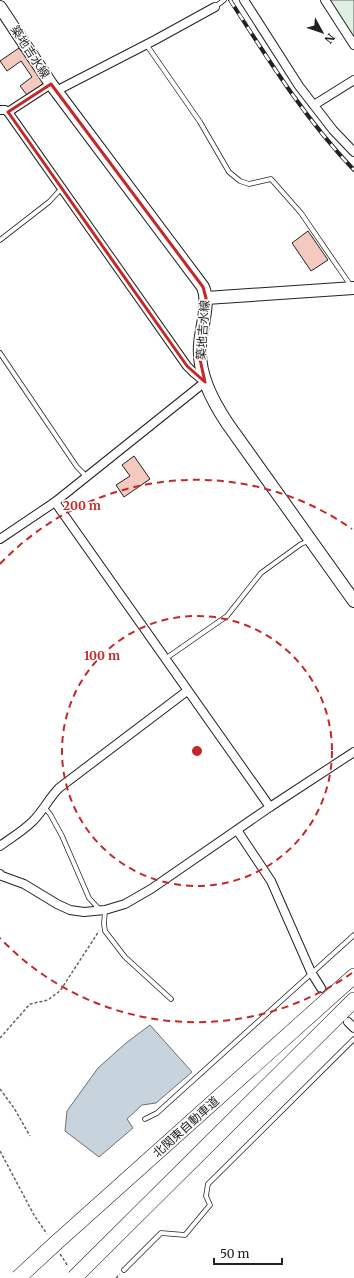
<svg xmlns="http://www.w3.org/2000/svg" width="354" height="1278" viewBox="0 0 354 1278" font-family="Merriweather,'Noto Sans JP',serif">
<rect width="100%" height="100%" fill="#fff"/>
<path fill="#e0efe3" stroke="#6f6f6f" d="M330,0H354V38Z"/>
<path fill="#c7d3dd" stroke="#6f6f6f" d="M150,1025L192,1072L156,1103L142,1105L127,1119L133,1128L99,1157L65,1131L67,1111L98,1068L126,1043Z"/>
<g fill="#f3c9c0" stroke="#222">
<path d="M19,48L45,83L27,95L20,86L32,77L21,61L7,71L0,61Z"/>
<path d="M308,231L328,260L311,271L292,243Z"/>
<path d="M134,456L150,479L124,497L116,485L130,476L122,465Z"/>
</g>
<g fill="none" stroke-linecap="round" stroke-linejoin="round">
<path stroke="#d3d3d3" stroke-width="8" stroke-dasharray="8 4" stroke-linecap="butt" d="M321,988L348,1022"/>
<g stroke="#222" stroke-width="5.5">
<g id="lane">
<path d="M215,7L224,0"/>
<path d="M146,44L200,122L229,172L240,181L249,184L271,179L301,213L351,286"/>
<path d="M0,240L49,202L61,189"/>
<path d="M0,353L77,467L87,477"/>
<path d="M165,659L227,616L261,573L301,544L309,541"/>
<path d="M44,807L50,814L62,836L89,898L100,910"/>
<path d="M105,910L104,924L105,931L125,957L171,999"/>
<path d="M145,1119L157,1113L354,935"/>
<path d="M124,1270L161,1233L185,1235L210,1205L206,1196L208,1184L354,1039"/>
</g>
</g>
<g stroke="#222" stroke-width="10">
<g id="street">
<path d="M244,0L299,86L333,130L354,152"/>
<path d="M325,0L354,45"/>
<path d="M56,91L155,40L215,7"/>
<path d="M314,105L354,80"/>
<path d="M0,110H5L8,112L187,366L194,373L205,382L55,502L0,539"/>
<path d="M8,112L51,84"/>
<path d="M55,502L270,807"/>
<path d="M237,830L271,881L311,972L321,988"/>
<path d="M0,846C11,838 23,831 33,821C43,811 49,798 59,788L187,691"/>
<path d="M0,874L2,876L24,884L57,904L70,910L84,912L105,910L125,904L151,889L270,807L354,752"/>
<path d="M348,1022L354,1028"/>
</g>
</g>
<g stroke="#222" stroke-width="14">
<g id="secondary">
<path d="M0,7L51,84L203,287C210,304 201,327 200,345C198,374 212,400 227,423L354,601"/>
<path d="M206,298L354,288"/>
</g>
</g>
<g stroke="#222" stroke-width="16">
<g id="highway">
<path d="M57,1242L354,976"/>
<path d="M79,1273L354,1000"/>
</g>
</g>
<g stroke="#646464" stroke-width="1.5" stroke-dasharray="3 2" stroke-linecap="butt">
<path d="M0,1038L30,1004L48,1000L60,991L99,931"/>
<path d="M0,1089L14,1108L30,1136"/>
<path d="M0,1151L34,1215L47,1234"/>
<path d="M60,1254L68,1266"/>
<path d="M116,1278L120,1274"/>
</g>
<use href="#lane" stroke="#fff" stroke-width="4"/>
<use href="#street" stroke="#fff" stroke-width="8"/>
<use href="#secondary" stroke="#fff" stroke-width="12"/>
<use href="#highway" stroke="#fff" stroke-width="15"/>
<g stroke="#222" stroke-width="4">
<path id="rail" d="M230,0C268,59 305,119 354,170"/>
</g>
<use href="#rail" stroke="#fff" stroke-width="2.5" stroke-dasharray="8" stroke-linecap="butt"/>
<g stroke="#222" stroke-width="16" stroke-linecap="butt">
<g id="highway-bridge">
<path d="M18,1278L57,1242"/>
<path d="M74,1278L79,1273"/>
</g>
</g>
<use href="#highway-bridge" stroke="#fff" stroke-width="15"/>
</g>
<path fill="none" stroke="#c62828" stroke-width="3" stroke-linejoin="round" d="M51,84L203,287L206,298L199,355L205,382L187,366L8,112Z"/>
<g fill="none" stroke="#c62828" stroke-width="2" stroke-dasharray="7 5">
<circle cx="197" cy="751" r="135"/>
<path d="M352 973A271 271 0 0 1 0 938M0 564A271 271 0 0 1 352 529"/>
</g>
<g text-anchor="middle" stroke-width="3" stroke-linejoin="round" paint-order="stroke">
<g font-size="12" fill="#222" stroke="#fff">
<text transform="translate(30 52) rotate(57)" y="4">築地吉水線</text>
<text transform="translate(203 330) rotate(-86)" y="4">築地吉水線</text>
<text transform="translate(186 1127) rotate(-42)" y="4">北関東自動車道</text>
</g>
</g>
<circle cx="197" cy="751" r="6" fill="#c62828" stroke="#fff" stroke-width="2"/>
<g font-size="12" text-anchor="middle" font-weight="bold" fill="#c62828" stroke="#fff" stroke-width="3" stroke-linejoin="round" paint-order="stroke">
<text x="82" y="510">200 m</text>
<text x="102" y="660">100 m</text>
</g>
<g transform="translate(322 32) rotate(130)" stroke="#ffffff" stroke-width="3" paint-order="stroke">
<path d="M0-3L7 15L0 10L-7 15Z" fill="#222222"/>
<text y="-6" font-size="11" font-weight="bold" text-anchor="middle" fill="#222222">N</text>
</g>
<path d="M214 1258v6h68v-6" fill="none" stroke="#222222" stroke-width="2"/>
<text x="220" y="1258" font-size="12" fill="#222222" stroke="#ffffff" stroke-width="3" paint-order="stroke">50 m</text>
</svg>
